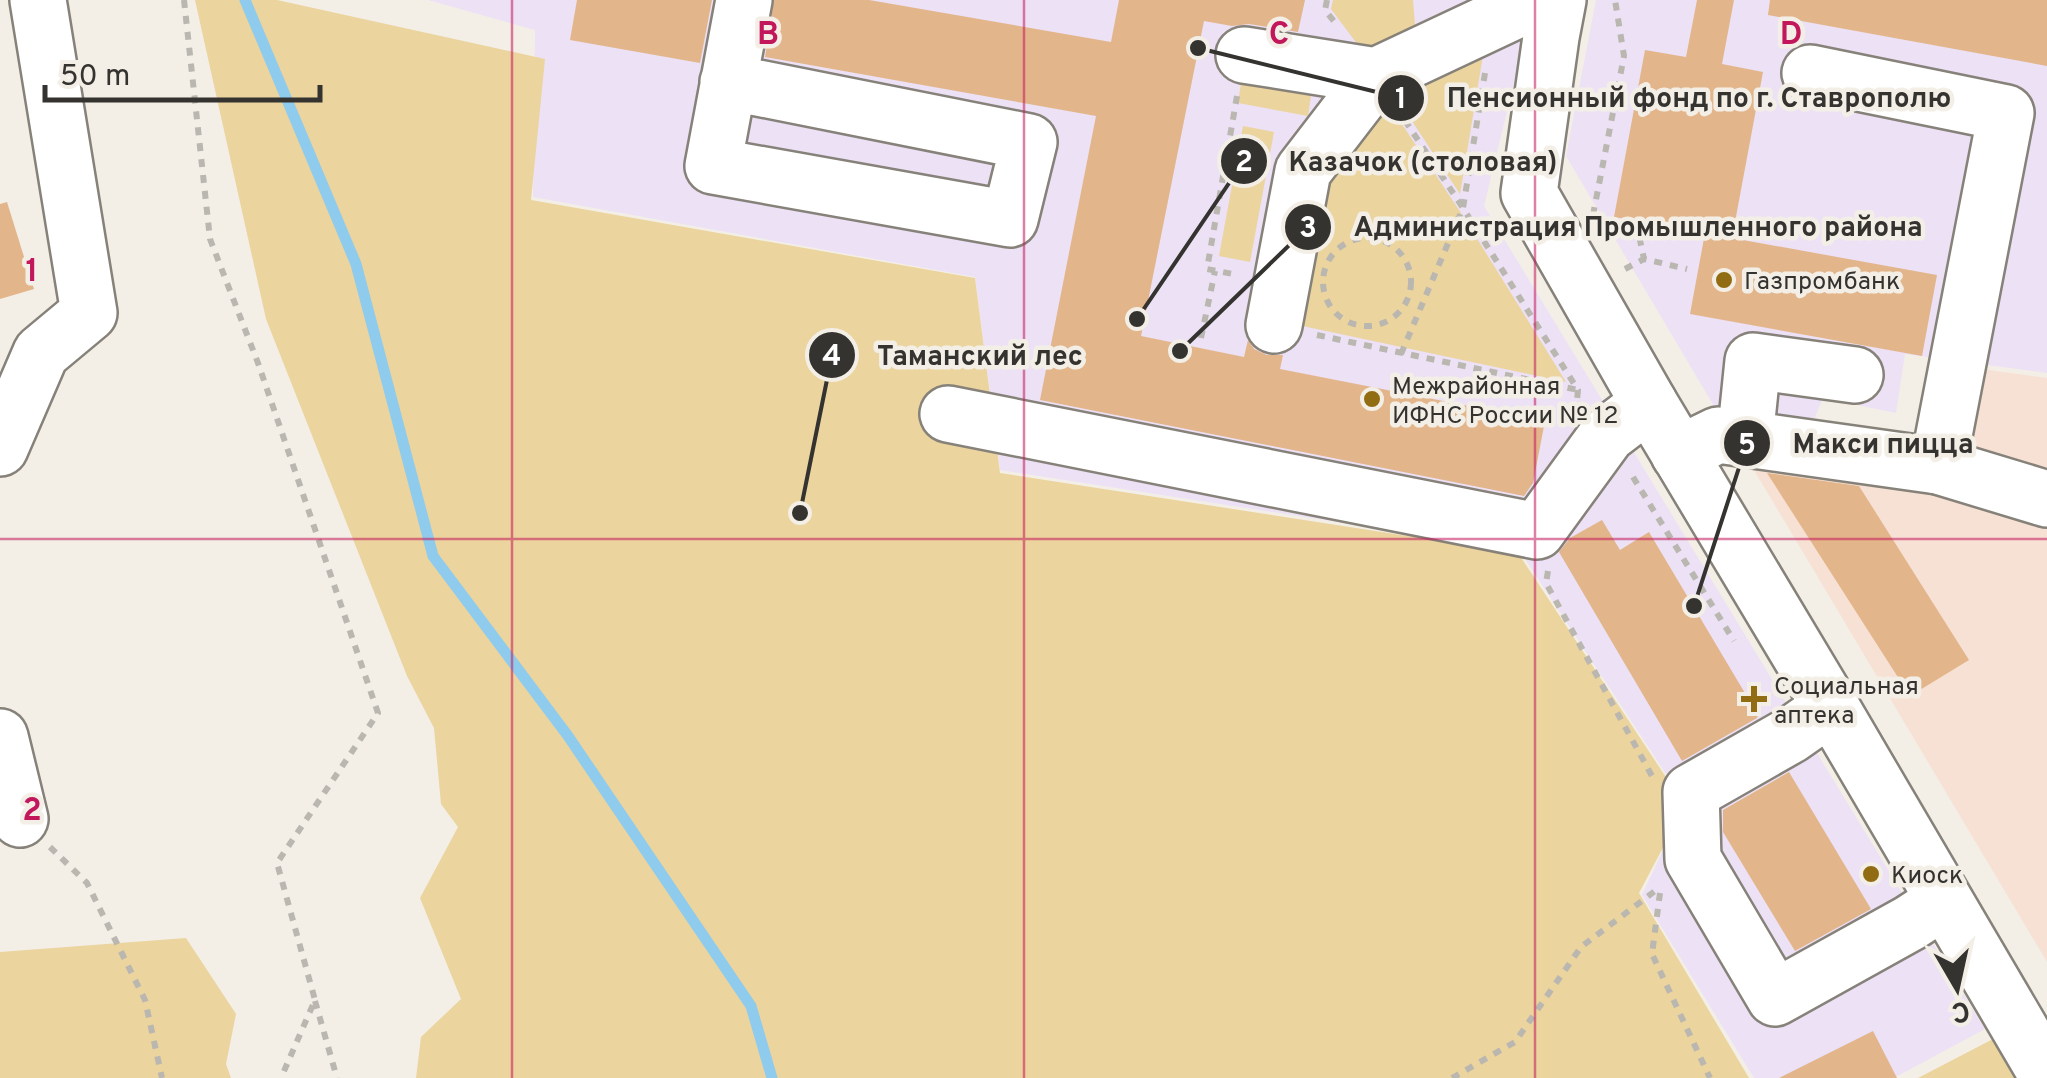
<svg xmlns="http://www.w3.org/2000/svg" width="2047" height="1078" viewBox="0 0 2047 1078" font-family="Overpass,sans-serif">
<rect width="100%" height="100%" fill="#f3efe7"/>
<g fill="#ece1f5">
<path d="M428,0H1534L1484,206L1985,1029L1894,1078H1754L1642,895L1685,803L1519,550L1000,470L975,277L533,197L535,30Z"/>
<path d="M1596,0H2047V373L1905,354L1896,413L1823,398L1810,429L1721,418L1566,156Z"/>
</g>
<path fill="#f7e1d4" d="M1938,363L2047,378V962L1748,460L1918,476Z"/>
<g fill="#ebd49e">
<path d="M195,0H277L545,59L531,200L975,278L1000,473L1518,553L1685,806L1639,893L1749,1078H416L421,1037L461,999L420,898L458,827L441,804L434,728L407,676L266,319Z"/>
<path d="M1333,0H1413L1417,50L1376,69L1331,9Z"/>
<path d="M1487,31L1460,194L1385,80Z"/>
<path d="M1245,57L1315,69L1308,116L1238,103Z"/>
<path d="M1376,85L1463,216L1566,382L1293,324L1326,148Z"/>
<path d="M1243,126L1274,132L1250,262L1219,256Z"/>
<path d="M186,938L236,1014L226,1064L231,1078H0V952Z"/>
<path d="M1993,1039L2017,1078H1918Z"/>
</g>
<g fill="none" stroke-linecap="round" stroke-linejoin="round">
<path stroke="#8fcbec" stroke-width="11" d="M245,0L356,264L433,556L568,736L751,1006L772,1078"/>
</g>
<g fill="#e3b58b">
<path d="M577,0H712L700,63L570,40Z"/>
<path d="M774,0H869L1111,42L1119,0H1305L1298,32L1249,24L1232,26L1204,21L1141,336L1244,357L1248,340L1254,349L1267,355H1283L1280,369L1545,421L1533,483L1524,496L1040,400L1096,116L765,57Z"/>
<path d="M1697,0H1734L1722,64L1763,72L1732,238L1937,275L1922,356L1690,314L1705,233L1614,217L1645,50L1686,57Z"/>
<path d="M1770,0H2047V66L1768,15Z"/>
<path d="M7,202L34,289L0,299V204Z"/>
<path d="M1767,473L1859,486L1969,660L1910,696Z"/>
<path d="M1602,520L1620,550L1649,532L1758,715L1757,718L1682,761L1559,552L1570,538Z"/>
<path d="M1789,772L1871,909L1795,951L1723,832V810Z"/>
<path d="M1873,1031L1897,1078H1779Z"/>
</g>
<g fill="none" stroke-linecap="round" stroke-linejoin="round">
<g stroke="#86827a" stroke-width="60">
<g id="minor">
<path d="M1558,0L1551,37L1529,193L1649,403L1831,707L2047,1075"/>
<path d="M1244,55L1376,76L1512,12L1554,0"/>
<path d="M1810,73L2006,113L1938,466"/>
<path d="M728,82L1029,142L1010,219L713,166L744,0"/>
<path d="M1274,325L1303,171L1376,76"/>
<path d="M948,414L1537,531L1607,435L1649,403"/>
<path d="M1745,439L1753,361L1855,375"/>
<path d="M0,448L41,353L89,313L38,0"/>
<path d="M1679,454L1718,435L1938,466L2047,499"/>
<path d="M1831,707L1791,735L1691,792L1693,859L1775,998L1910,923L1944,901"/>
<path d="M0,737L20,819"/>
</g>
</g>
<g stroke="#bab7b0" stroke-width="6" stroke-dasharray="8 8" stroke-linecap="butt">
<path d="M184,0L210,239L258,363L378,713L277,863L315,1000L281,1078"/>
<path d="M1327,0L1325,10L1337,25"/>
<path d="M1485,73L1463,208L1578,390L1577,400"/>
<path d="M1237,96L1207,269L1238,275"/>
<path d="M1593,215L1624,56L1615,0"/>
<path d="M1598,222L1638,231L1644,259"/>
<circle cx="1367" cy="282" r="44"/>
<path d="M1625,269L1644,259L1687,269"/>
<path d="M1317,335L1578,390"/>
<path d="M1201,338L1215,271"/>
<path d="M1401,354L1463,208L1402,116"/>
<path d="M1633,477L1734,641"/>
<path d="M1548,571L1546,583L1652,776"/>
<path d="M50,847L87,883L145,1000L162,1078"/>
<path d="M1660,893L1652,954L1710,1078"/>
<path d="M315,1001L337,1078"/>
<path d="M1452,1078L1515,1042L1581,947L1659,888"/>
</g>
<use href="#minor" stroke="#fff" stroke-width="55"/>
</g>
<path fill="none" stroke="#c2185b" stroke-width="2.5" stroke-opacity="0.55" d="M512,0V1078M1024,0V1078M1535,0V1078M0,539H2047"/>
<g fill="#916c12" stroke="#f3efe7" stroke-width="4">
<circle cx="1724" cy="280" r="10"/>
<circle cx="1372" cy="399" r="10"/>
<path d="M1749 684h10v10h10v10h-10v10h-10v-10h-10v-10h10z"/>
<circle cx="1871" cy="874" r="10"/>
</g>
<g text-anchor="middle" stroke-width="9" stroke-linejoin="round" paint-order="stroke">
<g font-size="25" fill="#353330" stroke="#f3efe7" text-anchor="start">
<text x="1744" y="289">Газпромбанк</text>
<text x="1392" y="394">Межрайонная<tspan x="1392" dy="29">ИФНС России № 12</tspan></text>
<text x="1774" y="694">Социальная<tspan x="1774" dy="29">аптека</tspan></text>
<text x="1891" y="883">Киоск</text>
</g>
</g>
<g font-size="32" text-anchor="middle" font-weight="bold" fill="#c2185b" stroke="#f3efe7" stroke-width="9" stroke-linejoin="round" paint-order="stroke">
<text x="768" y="44">B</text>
<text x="1279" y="44">C</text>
<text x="1791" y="44">D</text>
<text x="32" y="281">1</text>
<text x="32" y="820">2</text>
</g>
<path fill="none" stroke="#353330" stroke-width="4" d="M1198 48L1401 98M1137 319L1244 161M1180 351L1308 227M800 513L832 355M1694 606L1747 443"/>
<g fill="#353330" stroke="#f3efe7" stroke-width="4">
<circle cx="1198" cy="48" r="10"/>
<circle cx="1137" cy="319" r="10"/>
<circle cx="1180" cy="351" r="10"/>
<circle cx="800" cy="513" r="10"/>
<circle cx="1694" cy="606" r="10"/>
<circle cx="1401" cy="98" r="25"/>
<circle cx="1244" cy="161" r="25"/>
<circle cx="1308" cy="227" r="25"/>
<circle cx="832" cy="355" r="25"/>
<circle cx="1747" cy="443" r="25"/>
</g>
<g font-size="30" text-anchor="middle" font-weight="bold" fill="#fff">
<text x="1401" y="108">1</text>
<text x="1244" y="171">2</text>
<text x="1308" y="237">3</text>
<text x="832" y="365">4</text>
<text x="1747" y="454">5</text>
</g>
<g font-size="28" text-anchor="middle" font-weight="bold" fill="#353330" stroke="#f3efe7" stroke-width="9" stroke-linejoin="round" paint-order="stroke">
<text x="1699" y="107">Пенсионный фонд по г. Ставрополю</text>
<text x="1423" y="171">Казачок (столовая)</text>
<text x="1638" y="236">Администрация Промышленного района</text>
<text x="980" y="365">Таманский лес</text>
<text x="1883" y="453">Макси пицца</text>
</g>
<g transform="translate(1957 988) rotate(171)" stroke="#f3efe7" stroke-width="8" paint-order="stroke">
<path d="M0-8L18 38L0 25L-18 38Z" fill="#353330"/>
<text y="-15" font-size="28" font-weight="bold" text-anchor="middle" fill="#353330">С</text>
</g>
<path d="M45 85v15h275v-15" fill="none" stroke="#353330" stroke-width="5"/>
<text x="60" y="85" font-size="30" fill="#353330" stroke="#f3efe7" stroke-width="8" paint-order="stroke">50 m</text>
</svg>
